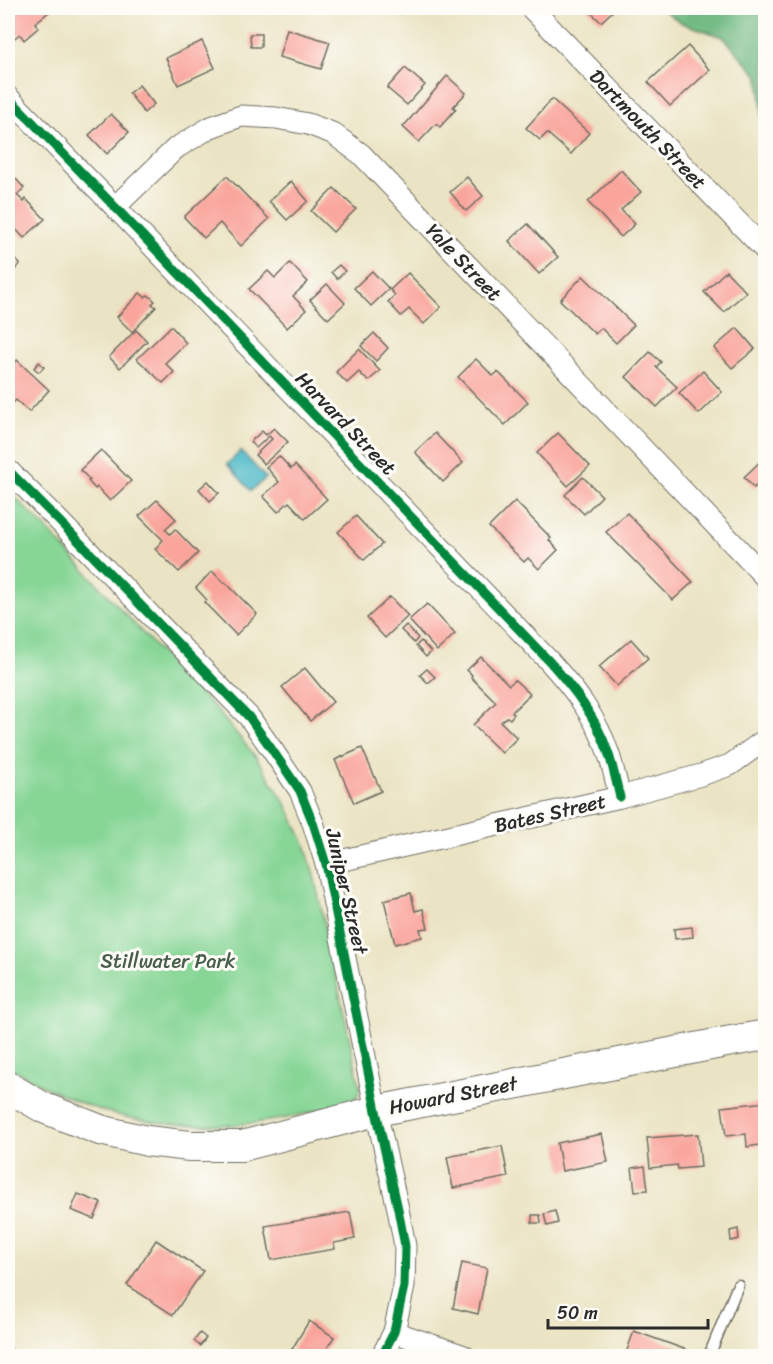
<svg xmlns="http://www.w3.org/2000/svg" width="773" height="1364" viewBox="0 0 773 1364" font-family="Sriracha,sans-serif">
<rect width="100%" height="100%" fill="#fdfcf7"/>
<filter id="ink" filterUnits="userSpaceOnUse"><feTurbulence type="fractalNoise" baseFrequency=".0167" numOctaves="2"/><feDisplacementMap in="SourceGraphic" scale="12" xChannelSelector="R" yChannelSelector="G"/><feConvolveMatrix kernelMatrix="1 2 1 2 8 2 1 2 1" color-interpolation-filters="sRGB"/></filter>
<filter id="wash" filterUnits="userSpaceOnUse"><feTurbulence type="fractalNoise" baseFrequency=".008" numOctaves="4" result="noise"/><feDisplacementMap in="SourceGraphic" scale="24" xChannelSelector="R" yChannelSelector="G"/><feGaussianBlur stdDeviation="1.35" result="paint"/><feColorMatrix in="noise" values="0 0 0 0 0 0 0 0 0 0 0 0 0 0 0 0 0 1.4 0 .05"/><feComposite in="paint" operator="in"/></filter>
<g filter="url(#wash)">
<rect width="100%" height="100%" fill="#ebe4c4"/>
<path fill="#87d696" stroke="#598060" stroke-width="1.5" d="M8,491L44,526L175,668L215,708L256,757L286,804L305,844L314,876L360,1087C360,1088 358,1095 357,1096C352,1104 325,1108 315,1111C250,1130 163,1131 98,1109C67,1099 36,1083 8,1066Z"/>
<path fill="#6db77f" stroke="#4c7155" stroke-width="1.5" d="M660,8H762L765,10V128L763,127L759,77L723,37L682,23Z"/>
<path fill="#4cb9c7" stroke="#3c7279" stroke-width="1.5" d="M241,451L266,478L251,491L227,464Z"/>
<g id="blocks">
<g fill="#f9a59c">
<path d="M8,8H54L35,23L38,28L24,40L20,34L8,43Z"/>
<path d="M394,8H408L400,14Z"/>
<path d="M586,8H616L601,22Z"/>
<path d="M287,29L330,42L321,69L279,57Z"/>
<path d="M250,34H261V47H251Z"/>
<path d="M202,41L215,68L178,85L166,58Z"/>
<path d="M688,46L710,70L670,106L648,82Z"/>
<path d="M405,68L425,85L407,105L387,88Z"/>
<path d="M447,76L466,93L453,107L456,109L440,127L436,124L419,142L403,127Z"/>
<path d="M139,85L154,104L144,113L129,93Z"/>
<path d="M552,99L589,133L571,154L547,133L540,140L526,128Z"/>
<path d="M111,114L129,132L107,154L89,135Z"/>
<path d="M8,170L24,188L17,195L24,202L26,199L45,219L24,238L8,221Z"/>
<path d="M621,170L641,192L621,210L635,224L621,237L588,202Z"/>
<path d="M227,176L269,219L241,246L220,223L204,238L184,217Z"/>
<path d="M467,177L483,196L466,211L450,192Z"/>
<path d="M291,181L308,201L287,220L269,201Z"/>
<path d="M334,188L356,209L333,232L311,211Z"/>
<path d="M528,224L558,257L539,274L509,241Z"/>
<path d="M14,258L20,264L13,272L8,266Z"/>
<path d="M290,263L308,282L293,296L306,310L287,328L249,289L268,271L275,278Z"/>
<path d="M339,265L345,271L337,279L331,272Z"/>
<path d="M372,271L389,289L371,306L354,288Z"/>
<path d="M726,271L746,292L724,312L704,292Z"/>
<path d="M408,273L441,307L424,324L409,309L401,316L388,302L395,295L390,290Z"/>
<path d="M583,276L634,325L616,343L601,328L595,334L560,300Z"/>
<path d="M327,284L345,303L328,319L310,300Z"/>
<path d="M140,293L145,297L148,295L155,301L152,304L156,307L132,332L117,317Z"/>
<path d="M171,326L186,343L165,363L174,372L163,383L137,359Z"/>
<path d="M737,328L755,349L732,368L714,348Z"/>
<path d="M136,330L147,341L120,368L109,357Z"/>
<path d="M374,333L388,348L376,361L361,346Z"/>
<path d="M359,349L380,371L368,381L359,372L347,383L336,372Z"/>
<path d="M650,352L661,362L656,367L677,387L657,407L626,377Z"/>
<path d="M476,359L493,376L498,372L528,402L505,425L458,377Z"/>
<path d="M17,360L49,390L29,412L16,400L13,403L8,397V370Z"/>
<path d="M39,362L44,367L39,372L34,368Z"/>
<path d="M703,371L722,392L699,414L679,393Z"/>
<path d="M274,428L288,442L264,464L255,455L272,439L269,436L256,448L250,442L262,431L266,435Z"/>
<path d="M435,433L463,463L443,482L415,452Z"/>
<path d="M558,433L590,466L568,486L537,453Z"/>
<path d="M101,450L131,481L110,501L97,487L95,489L88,481L90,480L80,470Z"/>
<path d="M279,456L291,469L295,465L327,499L305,519L289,502L278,512L263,496L279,482L266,467Z"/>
<path d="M766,456V477L754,488L744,477Z"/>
<path d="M583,477L602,496L584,514L565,495Z"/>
<path d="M208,481L219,493L210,501L199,489Z"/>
<path d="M157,500L176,519L165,529L170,534L175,529L198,553L179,572L155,549L163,540L139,516Z"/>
<path d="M515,501L551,538L549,540L558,550L539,569L528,558L524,562L489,527Z"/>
<path d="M627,513L693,582L673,600L606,532Z"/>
<path d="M356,516L382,544L364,560L338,532Z"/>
<path d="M212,571L224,583L225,582L257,614L236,635L204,602L207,600L196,588Z"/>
<path d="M390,597L408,616L385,638L367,618Z"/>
<path d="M427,604L455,634L437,651L409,620Z"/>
<path d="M406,625L418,638L414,643L401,630Z"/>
<path d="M631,639L648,658L617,686L599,667Z"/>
<path d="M421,641L431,652L426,657L416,646Z"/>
<path d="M481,657L509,685L515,680L530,694L512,712L514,714L510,719L507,717L501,722L517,738L502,753L473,725L496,702L471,677L472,675L467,670Z"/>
<path d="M305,668L333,702L310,721L282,687Z"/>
<path d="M427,669L435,677L428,683L420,675Z"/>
<path d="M362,748L381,791L354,803L335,760Z"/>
<path d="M411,893L415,911L423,909L428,928L420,929L422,937L395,944L384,900Z"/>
<path d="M692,927L693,937L675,939L674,929Z"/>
<path d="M766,1102V1144L747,1147L746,1134L726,1136L722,1107Z"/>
<path d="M602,1134L608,1162L562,1171L557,1143Z"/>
<path d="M698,1134L701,1167L678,1169L677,1165L650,1168L647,1138Z"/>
<path d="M502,1146L508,1177L453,1188L447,1157Z"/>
<path d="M645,1166L648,1190L635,1191L632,1168Z"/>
<path d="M78,1194L101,1203L94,1219L71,1210Z"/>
<path d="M555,1211L558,1223L547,1226L544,1214Z"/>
<path d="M350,1212L355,1239L334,1243L335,1249L271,1260L265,1226Z"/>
<path d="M532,1215H540L541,1223H532Z"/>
<path d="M738,1229L739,1239L731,1241L730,1231Z"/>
<path d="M156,1240L203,1271L173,1315L127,1285Z"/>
<path d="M462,1263L487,1268L478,1314L453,1308Z"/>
<path d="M309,1321L334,1337L322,1356H304L292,1349Z"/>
<path d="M634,1331L695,1353L693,1356H625Z"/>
<path d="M200,1333L206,1338L200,1346L194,1341Z"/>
<path d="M8,1343L15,1356H8Z"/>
</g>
</g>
</g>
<g filter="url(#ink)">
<use href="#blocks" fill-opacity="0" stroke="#6e6c61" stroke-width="1.5"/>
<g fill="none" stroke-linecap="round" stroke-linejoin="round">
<g stroke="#6e6c61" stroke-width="13">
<path id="lane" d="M709,1356L738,1285"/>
</g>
<g stroke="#6e6c61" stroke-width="23">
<g id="street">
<path d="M531,8L766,251"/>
<path d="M8,97L115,207L550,662C574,689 596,717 608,752C613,766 616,782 620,797"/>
<path d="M115,207L176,148L211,127L241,116L276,118L308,124L332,133L361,154L766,578"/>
<path d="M8,470L60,522L249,717L273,751L300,791L313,823L326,864L376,1111L398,1209L405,1246L404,1286L394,1332L382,1356"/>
<path d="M326,864L620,797L701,775L730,765L766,739"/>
<path d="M394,1332L464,1356"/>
</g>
</g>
<g stroke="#6e6c61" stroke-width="32">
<path id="secondary" d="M8,1087L44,1108L100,1130L147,1141L190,1146H242L376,1111L726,1042L766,1035"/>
</g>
<use href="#lane" stroke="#fff" stroke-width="10"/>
<use href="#street" stroke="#fff" stroke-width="21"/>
<use href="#secondary" stroke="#fff" stroke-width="30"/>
<g stroke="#fdfcf7" stroke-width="13">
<g id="cycleway">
<path d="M8,97L115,207L550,662C574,689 596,717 608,752C613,766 616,782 620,797"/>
<path d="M8,470L60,522L249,717L273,751L300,791L313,823L326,864L376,1111L398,1209L405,1246L404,1286L394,1332L382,1356"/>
</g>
</g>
<use href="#cycleway" stroke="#00873e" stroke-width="9"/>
</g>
</g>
<g text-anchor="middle" stroke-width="6" stroke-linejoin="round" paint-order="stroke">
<g font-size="20" fill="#2b2b2b" stroke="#fdfcf7">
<text transform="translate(648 129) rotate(46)" y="7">Dartmouth Street</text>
<text transform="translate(464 262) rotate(46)" y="7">Yale Street</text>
<text transform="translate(346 423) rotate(46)" y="7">Harvard Street</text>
<text transform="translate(550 813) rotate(-13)" y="7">Bates Street</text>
<text transform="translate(347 891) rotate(77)" y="7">Juniper Street</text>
<text transform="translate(453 1095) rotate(-11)" y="7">Howard Street</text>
</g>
<g font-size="20" fill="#475e4b" stroke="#fdfcf7">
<text x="168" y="968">Stillwater Park</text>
</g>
</g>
<rect width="773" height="1364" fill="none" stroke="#fdfcf7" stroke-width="30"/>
<path d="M548 1319v9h160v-9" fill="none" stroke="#2b2b2b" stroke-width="3"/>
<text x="557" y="1319" font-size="18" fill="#2b2b2b" stroke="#fdfcf7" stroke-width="4.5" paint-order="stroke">50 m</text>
</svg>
